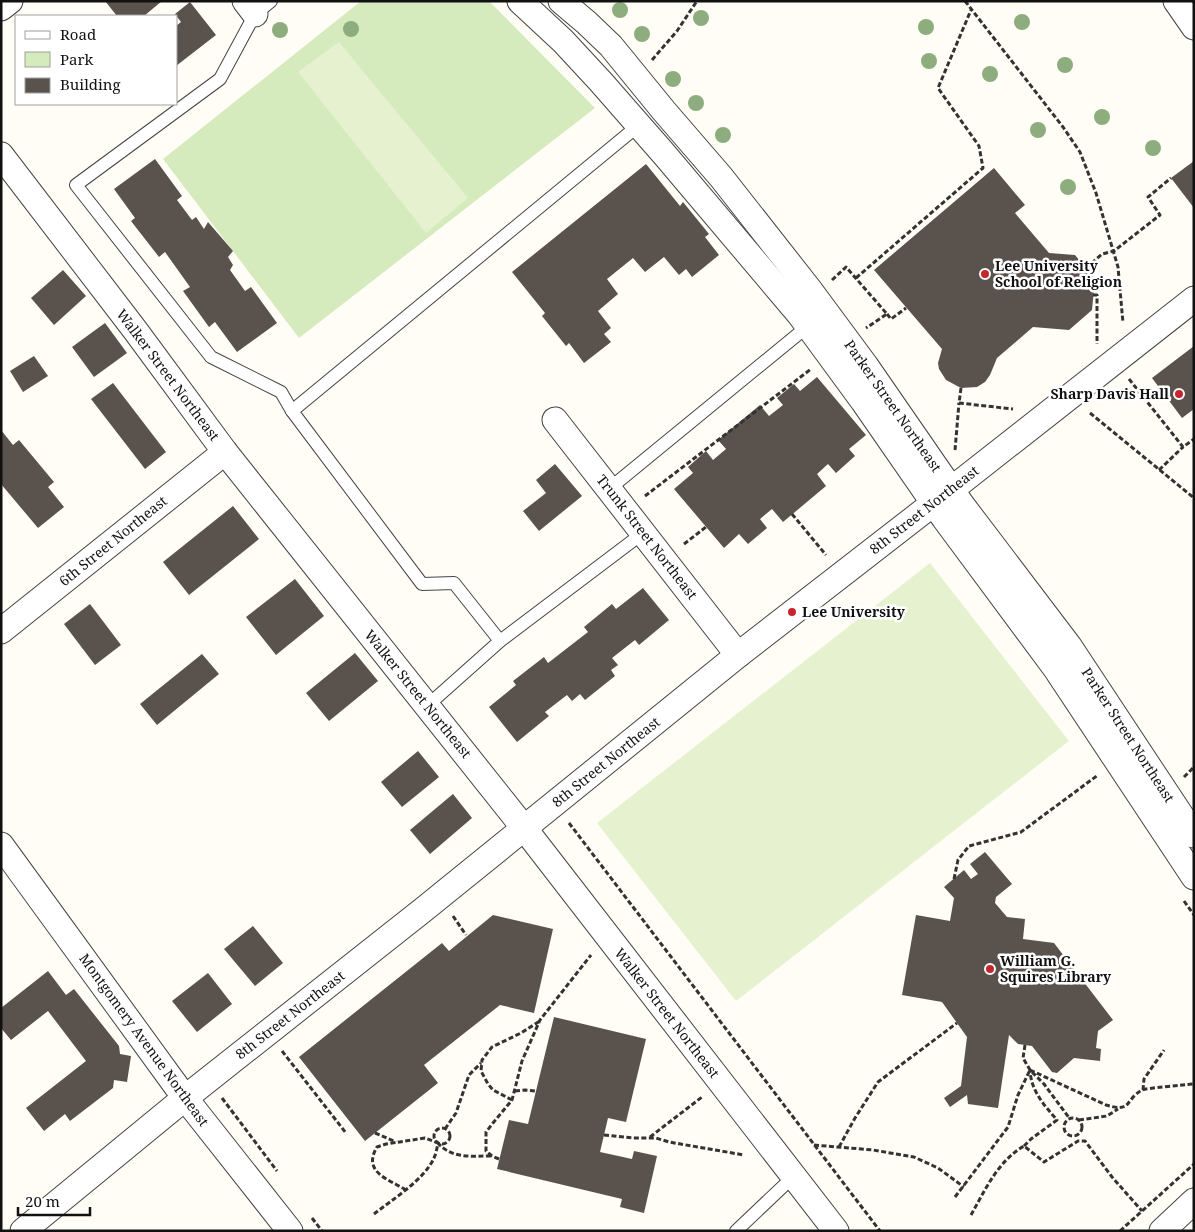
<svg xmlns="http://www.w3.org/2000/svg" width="1195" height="1232" viewBox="0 0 1195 1232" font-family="'Noto Serif',serif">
<rect width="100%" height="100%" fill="#fffdf5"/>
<path fill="#d5ebbd" d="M361,1H489L595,108L299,338L163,159Z"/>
<g fill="#e6f2cf">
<path d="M339,42L468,198L426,233L298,72Z"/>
<path d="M930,563L1069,741L736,1001L597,823Z"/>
</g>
<g fill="#5a524d">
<path d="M105,1H162L144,16H117Z"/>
<path d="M190,2L216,35L176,66V26L181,22L175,14Z"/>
<path d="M155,159L182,196L177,200L192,220L196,217L204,229L208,222L233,251L228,257L233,265L230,270L245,291L251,287L277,323L237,352L215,322L209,327L183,291L190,287L165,252L159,257L131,221L135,218L114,189Z"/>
<path d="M1194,161V208L1171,178Z"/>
<path d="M646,164L680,206L683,202L709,234L705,237L719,255L692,277L686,269L679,275L664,257L645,272L633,258L607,279L618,294L598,311L611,328L604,334L611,342L584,363L569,343L566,346L542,316L545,313L512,272Z"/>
<path d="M994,168L1025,205L1015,213L1049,253L1075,255L1095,279L1092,310L1069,330L1033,327L997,358L990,375L985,382L977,387L961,388L946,380L939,369L938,363L942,349L874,270Z"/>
<path d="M63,270L86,296L54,325L31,298Z"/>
<path d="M105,323L127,353L94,377L72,347Z"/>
<path d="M1194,346V409L1182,418L1152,378Z"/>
<path d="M34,356L48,376L23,392L10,371Z"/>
<path d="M817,377L866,435L849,449L855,456L836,473L828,464L817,474L826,486L783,522L772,509L760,519L767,528L748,544L739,534L724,548L674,489L693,473L688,467L706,451L713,460L726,449L718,440L760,405L769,416L783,405L777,398L794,384L800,391Z"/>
<path d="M113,383L166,452L145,469L91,399Z"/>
<path d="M1,430L13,445L19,440L54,482L48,487L64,507L38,528L1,484Z"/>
<path d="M555,464L582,496L539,531L523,511L546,493L536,480Z"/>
<path d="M233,506L259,539L189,595L163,562Z"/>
<path d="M295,579L324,616L276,655L246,617Z"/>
<path d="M643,588L669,620L639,645L635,640L612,658L618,665L611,670L615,676L585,700L580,694L572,701L567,695L545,712L549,716L517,742L489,707L516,685L513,681L544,657L548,663L588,632L584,627L612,604L616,609Z"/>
<path d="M90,604L121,645L95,665L64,624Z"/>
<path d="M355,653L378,681L329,721L306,693Z"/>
<path d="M202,654L219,674L157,725L140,704Z"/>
<path d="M418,751L439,777L402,807L381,782Z"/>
<path d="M453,794L472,818L430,854L410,830Z"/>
<path d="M985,852L1012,884L996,897L995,903L1007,917L1025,919L1023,939L1054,943L1113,1020L1098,1031L1096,1048L1101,1049L1100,1061L1074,1058L1057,1073L1052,1072L1032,1046L1018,1044L1009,1035L998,1108L968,1104L967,1095L950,1107L944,1098L961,1086L967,1037L942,1002L902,995L916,915L950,921L954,898L944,887L964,870L971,879L978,874L970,864Z"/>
<path d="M493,915L553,929L534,1013L500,1005L424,1065L438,1083L365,1141L299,1057L442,943L449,951Z"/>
<path d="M253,926L283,963L255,986L224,949Z"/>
<path d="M48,971L66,995L74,989L119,1046L120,1054L131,1056L127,1082L114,1080L113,1088L70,1121L65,1114L44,1131L26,1108L86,1061L48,1011L11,1040L1,1028V1008Z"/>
<path d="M208,973L232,1004L197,1032L172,1001Z"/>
<path d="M554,1017L646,1039L626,1122L608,1118L600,1152L632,1159L634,1151L657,1156L644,1213L620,1207L622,1199L497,1169L509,1120L528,1124Z"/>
</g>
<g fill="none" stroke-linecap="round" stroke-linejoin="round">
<g stroke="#444" stroke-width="14">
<g id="service">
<path d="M271,1L255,14L220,79L76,185L211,357L281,392L292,411"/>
<path d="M609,489L808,326"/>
<path d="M500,641L643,533"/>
<path d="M427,706L500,641L454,583L422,584L292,411L639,125"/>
<path d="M736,1231L794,1176"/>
</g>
</g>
<g stroke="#444" stroke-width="27">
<g id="minor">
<path d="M245,1L255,14"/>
<path d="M520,1L563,41L601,82L664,154L800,315L863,401L944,518L1056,669L1194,877"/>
<path d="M561,1L587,23L611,46L664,111L721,177L809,289L866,366L962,505L1069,646L1194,835"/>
<path d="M1176,1L1194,27"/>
<path d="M1,8L10,1"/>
<path d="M1,155L135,330L225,452L524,828L836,1231"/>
<path d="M555,420L738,655"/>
<path d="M1,631L225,452"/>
<path d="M1,845L185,1098L290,1231"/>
<path d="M23,1231L185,1098L423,910L738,655L952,489L1194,299"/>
<path d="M1162,1231L1194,1201"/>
</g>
</g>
<g stroke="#333" stroke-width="3" stroke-dasharray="5 2.5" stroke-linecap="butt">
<path d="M965,1L1063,127L1080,152L1096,193L1118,267L1123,323"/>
<path d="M652,60L677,31L697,1"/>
<path d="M1086,268L1102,254L1114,251L1160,215L1148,197L1171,178"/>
<path d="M856,278L983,168L979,146L938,88L971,10"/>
<path d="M832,280L846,267L887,314L866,328"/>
<path d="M1093,295H1097V344"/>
<path d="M887,314L891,319L906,308"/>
<path d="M1129,379L1183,447L1194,439"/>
<path d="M961,388L959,403L1013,409"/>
<path d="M1090,413L1194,498"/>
<path d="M955,450L959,403"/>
<path d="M1159,470L1183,447"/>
<path d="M645,496L811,369"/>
<path d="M792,514L826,555"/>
<path d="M684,544L706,527"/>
<path d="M1184,777L1194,767"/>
<path d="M569,823L880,1231"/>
<path d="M954,879L958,860L969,846L1021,832L1098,775"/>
<path d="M1184,901L1194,915"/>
<path d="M453,916L466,935"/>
<path d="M1025,1045L1023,1058L1030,1070L1044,1084L1070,1119"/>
<path d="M282,1051L346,1133"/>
<path d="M1030,1070L1106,1105C1133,1113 1124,1100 1142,1090C1147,1088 1184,1085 1193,1084"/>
<path d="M1143,1090L1144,1079L1164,1050"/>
<path d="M515,1091L525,1090L536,1091"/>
<path d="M222,1098L277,1171"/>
<path d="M512,1100L493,1090L488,1084L481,1071L482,1060L492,1047L521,1033L540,1021"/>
<circle cx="1073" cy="1127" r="9"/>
<path d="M1079,1120L1107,1116L1118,1109"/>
<circle cx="442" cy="1136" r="8"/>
<path d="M445,1129L456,1113L469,1075L481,1063"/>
<path d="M375,1133L396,1142"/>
<path d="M604,1135L633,1138H656L669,1142L744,1155"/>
<path d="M650,1137L702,1097"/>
<path d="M814,1145L873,1150L914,1157L938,1168L964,1187"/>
<path d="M1024,1146L1031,1139L1057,1120C1044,1105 1031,1091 1030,1070"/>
<path d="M839,1147L855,1118L878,1082L957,1023"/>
<path d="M499,1159L492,1156L486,1151V1132L493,1123L512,1100L522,1061L540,1020L591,955"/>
<path d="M406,1190C388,1179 362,1172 377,1147L386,1144L425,1138L438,1143"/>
<path d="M955,1197L1008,1127L1018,1095L1030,1070"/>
<path d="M374,1214C393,1199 424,1180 434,1158C436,1154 437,1148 438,1143C452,1159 471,1156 491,1156"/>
<path d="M971,1215C985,1190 998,1161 1024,1146L1044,1162L1078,1141H1085L1112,1177L1142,1211"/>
<path d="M312,1218L322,1231"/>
<path d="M1120,1231L1194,1164"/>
</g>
<use href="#service" stroke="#fff" stroke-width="12"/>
<use href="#minor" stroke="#fff" stroke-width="25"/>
</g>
<g fill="#8dad7f">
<circle cx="620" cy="10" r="8"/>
<circle cx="701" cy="18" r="8"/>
<circle cx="1022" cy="22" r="8"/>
<circle cx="926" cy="27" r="8"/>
<circle cx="351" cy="29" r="8"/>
<circle cx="280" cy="30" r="8"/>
<circle cx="642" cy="34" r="8"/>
<circle cx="929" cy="61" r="8"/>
<circle cx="1065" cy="65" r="8"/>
<circle cx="990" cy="74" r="8"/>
<circle cx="673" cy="79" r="8"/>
<circle cx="696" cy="103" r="8"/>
<circle cx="1102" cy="117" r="8"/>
<circle cx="1038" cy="130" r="8"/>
<circle cx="723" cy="135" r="8"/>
<circle cx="1153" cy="148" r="8"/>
<circle cx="1068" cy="187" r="8"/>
</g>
<g fill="#c4262e" stroke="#fff" stroke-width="2">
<circle cx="985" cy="274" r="5"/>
<circle cx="1179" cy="394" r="5"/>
<circle cx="792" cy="612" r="5"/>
<circle cx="990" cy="969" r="5"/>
</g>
<g text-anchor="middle" stroke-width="5" stroke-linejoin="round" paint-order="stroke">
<g font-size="14" font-weight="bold" fill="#111" stroke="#fff" text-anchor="start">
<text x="995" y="271">Lee University<tspan x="995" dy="16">School of Religion</tspan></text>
<text x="1169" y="399" text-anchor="end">Sharp Davis Hall</text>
<text x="802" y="617">Lee University</text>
<text x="1000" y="966">William G.<tspan x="1000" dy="16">Squires Library</tspan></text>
</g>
<g font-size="14" fill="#111" stroke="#fff">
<text transform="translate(168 375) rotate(53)" y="5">Walker Street Northeast</text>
<text transform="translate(893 406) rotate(55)" y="5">Parker Street Northeast</text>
<text transform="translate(924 510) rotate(-38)" y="5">8th Street Northeast</text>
<text transform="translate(647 537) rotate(52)" y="5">Trunk Street Northeast</text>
<text transform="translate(113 541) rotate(-39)" y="5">6th Street Northeast</text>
<text transform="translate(418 694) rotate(51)" y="5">Walker Street Northeast</text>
<text transform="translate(1128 735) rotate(57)" y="5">Parker Street Northeast</text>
<text transform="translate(606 762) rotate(-39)" y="5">8th Street Northeast</text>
<text transform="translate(667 1013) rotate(52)" y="5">Walker Street Northeast</text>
<text transform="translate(290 1015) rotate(-38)" y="5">8th Street Northeast</text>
<text transform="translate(144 1040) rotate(54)" y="5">Montgomery Avenue Northeast</text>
</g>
</g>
<rect width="1195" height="1232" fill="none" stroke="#111111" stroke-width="5"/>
<rect x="15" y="15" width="162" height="90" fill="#ffffff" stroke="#a0a0a0"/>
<rect x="25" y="31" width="25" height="8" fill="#ffffff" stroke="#a0a0a0"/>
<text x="60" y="40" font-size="15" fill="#111111">Road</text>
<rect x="25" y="52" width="25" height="15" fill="#d5ebbd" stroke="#a0a0a0"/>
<text x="60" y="65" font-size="15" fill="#111111">Park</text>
<rect x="25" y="78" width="25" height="15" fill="#5a524d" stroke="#a0a0a0"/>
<text x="60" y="90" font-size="15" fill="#111111">Building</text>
<path d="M18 1207v8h72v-8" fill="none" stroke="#111111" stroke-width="2.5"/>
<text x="25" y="1207" font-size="15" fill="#111111" stroke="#ffffff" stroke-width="4" paint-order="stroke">20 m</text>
</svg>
